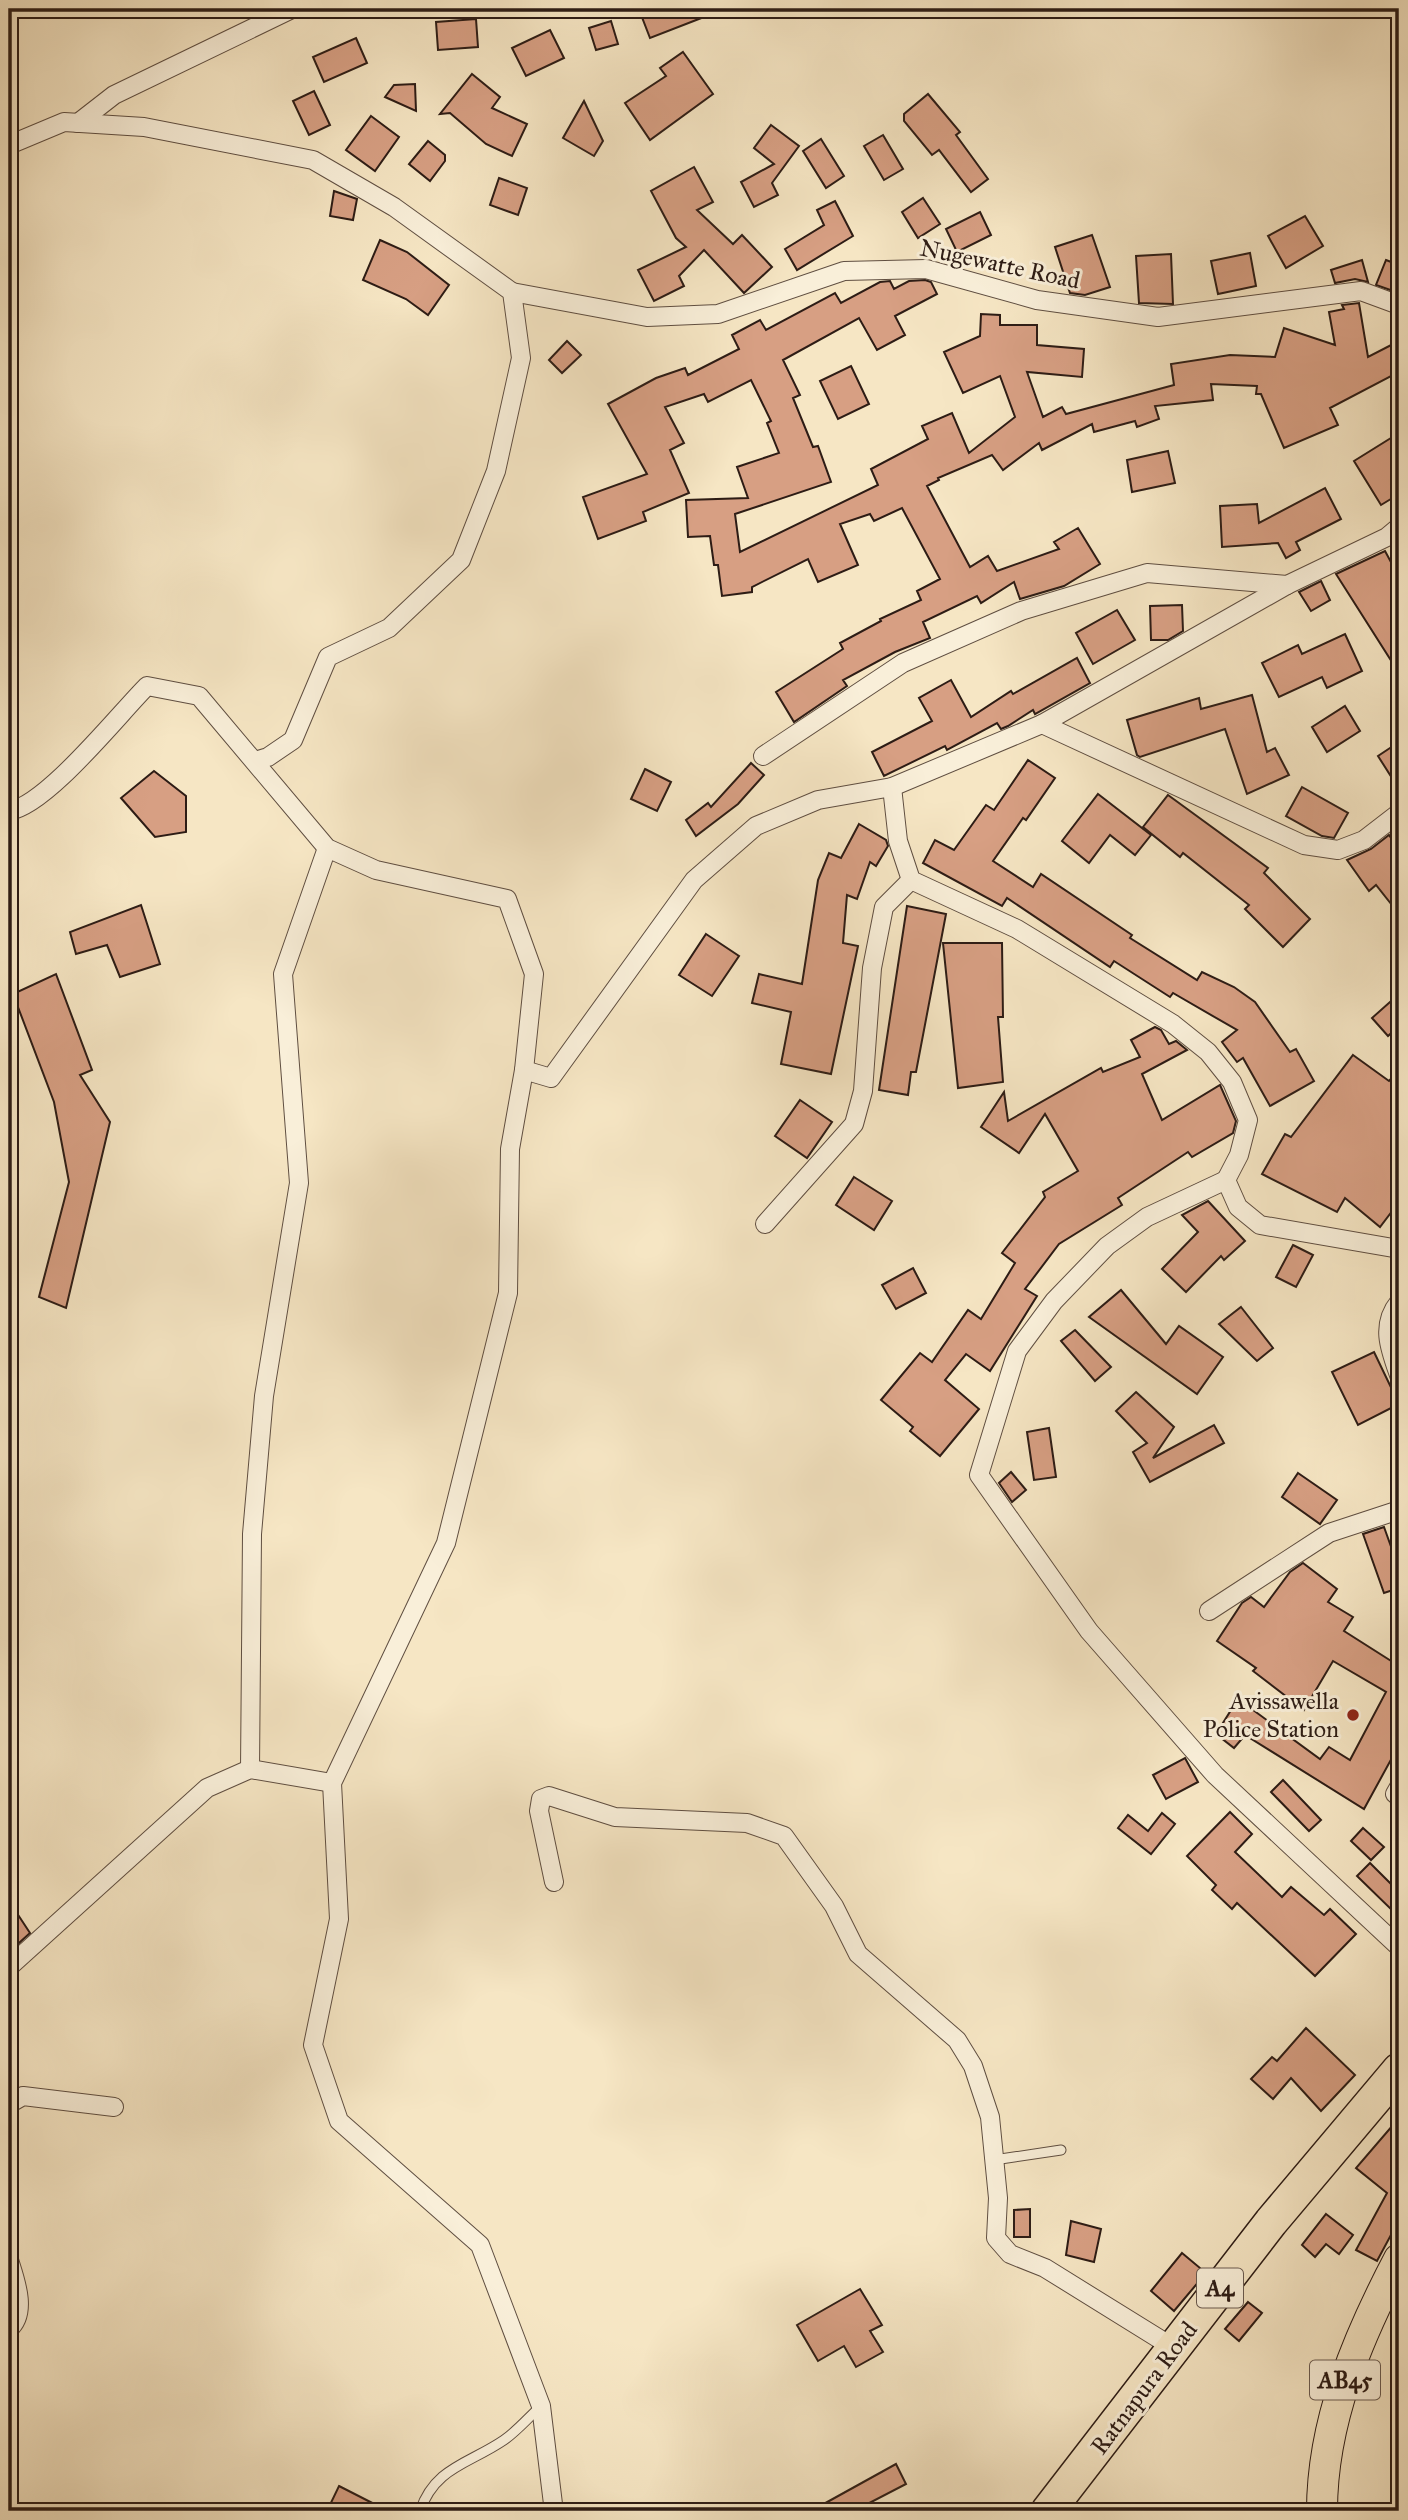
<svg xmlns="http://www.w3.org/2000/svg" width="1408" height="2520" viewBox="0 0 1408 2520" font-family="'IM FELL Great Primer',serif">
<rect width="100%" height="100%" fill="#f6e6c4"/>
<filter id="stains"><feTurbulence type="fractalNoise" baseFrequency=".00286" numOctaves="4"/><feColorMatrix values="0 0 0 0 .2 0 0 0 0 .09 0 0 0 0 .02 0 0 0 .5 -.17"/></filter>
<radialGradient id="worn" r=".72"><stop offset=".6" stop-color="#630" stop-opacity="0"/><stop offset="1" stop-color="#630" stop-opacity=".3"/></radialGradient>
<g fill="#d79f83" stroke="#2d1c15" stroke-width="2">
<path d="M648,9H721L722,10L650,38L640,12Z"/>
<path d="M476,19L478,47L438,50L436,22Z"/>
<path d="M611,21L618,44L596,50L589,28Z"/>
<path d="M550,30L564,58L526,76L512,48Z"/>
<path d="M356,38L367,63L324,82L313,57Z"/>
<path d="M683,52L713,94L650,140L625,103L666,76L660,68Z"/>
<path d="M472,74L500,97L492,108L527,124L512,156L486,144L450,113L440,114Z"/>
<path d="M415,84L416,111L385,97L394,85Z"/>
<path d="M314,91L330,125L309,135L293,101Z"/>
<path d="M928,94L960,132L956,135L988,179L971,192L939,150L932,155L904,121V114Z"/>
<path d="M584,101L603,141L594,156L563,138Z"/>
<path d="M371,116L399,137L375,171L346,150Z"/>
<path d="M771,125L799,146L772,183L778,195L754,207L741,182L774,164L754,148Z"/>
<path d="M883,135L903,169L884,180L864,146Z"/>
<path d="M821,139L844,176L826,188L803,151Z"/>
<path d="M428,141L445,155V161L430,181L409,164Z"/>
<path d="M694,167L713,202L697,210L733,244L742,235L772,267L744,293L704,250L679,276L684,286L654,301L638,270L686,247L676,238L651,191Z"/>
<path d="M499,178L527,188L518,215L490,205Z"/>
<path d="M334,191L357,199L353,220L330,216Z"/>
<path d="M923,198L940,224L918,238L902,212Z"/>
<path d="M835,201L853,236L797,270L785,249L824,225L817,210Z"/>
<path d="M980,212L991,235L957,252L946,229Z"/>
<path d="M1305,216L1323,246L1286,268L1268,236Z"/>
<path d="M1092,235L1110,287L1085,295L1070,293L1055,247Z"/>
<path d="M380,240L407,252L449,285L428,315L406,299L363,280Z"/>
<path d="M1250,253L1256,286L1218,294L1211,261Z"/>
<path d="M1171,254L1173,304L1139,303L1136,256Z"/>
<path d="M1362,260L1368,282L1355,279L1335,283L1331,270Z"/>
<path d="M1386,260L1399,265V293L1376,285Z"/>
<path d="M925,280L931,282L937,294L895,316L905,335L877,350L859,318L783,360L800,395L793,398L813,447L818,446L831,482L735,514L740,552L878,485L871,469L928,439L922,426L952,413L969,453L1015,417L1000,376L963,393L944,352L980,336L981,314L1000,315V325H1037V345L1084,349L1082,377L1027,372L1043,417L1062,407L1066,414L1174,385L1171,364L1230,355L1275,357L1284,328L1335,345L1329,312L1344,309L1342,305L1359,303L1368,357L1399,341V372L1330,408L1338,425L1284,448L1261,394H1256L1257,386L1211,384L1213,400L1155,406L1159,419L1137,427L1135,421L1094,432L1092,424L1042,450L1039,443L1003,470L992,455L938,478L939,480L927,486L970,567L988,556L997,571L1059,549L1054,542L1078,528L1100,564L1064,586L1020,599L1014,582L981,603L977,596L923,622L930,638L895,652L843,680L847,686L794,722L776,692L843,649L840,643L881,621L880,619L921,600L917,591L940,579L902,508L874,521L870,514L840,524L858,565L818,582L808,559L752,587V592L722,596L718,565H714L710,536L688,537L686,500L748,498L737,467L779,453L767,423L771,421L751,380L708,402L704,394L665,407L684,443L670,450L689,493L643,512L646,521L598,539L583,497L647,474L608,404L656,378L685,368L688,375L739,349L732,335L760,320L766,330L835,293L841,303L880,282L890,281L894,289L909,281Z"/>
<path d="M567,341L581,355L562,373L549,360Z"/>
<path d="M851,366L869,404L838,419L820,381Z"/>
<path d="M1399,433V494L1381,505L1354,461Z"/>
<path d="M1168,451L1175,483L1132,492L1127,460Z"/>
<path d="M1325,488L1341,519L1296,542L1300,550L1286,558L1278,543L1222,547L1220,506L1257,504L1259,523Z"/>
<path d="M1385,551L1399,577V673L1336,574Z"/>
<path d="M1321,581L1330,600L1311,611L1299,592Z"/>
<path d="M1182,605L1183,631L1168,640H1151L1150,606Z"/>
<path d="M1117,610L1135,640L1093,664L1076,633Z"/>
<path d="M1345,634L1362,671L1327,688L1322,677L1279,697L1262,663L1298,645L1302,654Z"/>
<path d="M1077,658L1090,683L1035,714L1033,710L1008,726L1001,729L997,723L947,750L945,746L884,776L872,752L932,721L919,698L951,680L971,717L1011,691L1013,694Z"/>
<path d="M1252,695L1267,752L1275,748L1289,775L1247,794L1225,729L1140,757L1137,755L1127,720L1199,698L1201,709Z"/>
<path d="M1345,706L1360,731L1327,752L1312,727Z"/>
<path d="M1399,742V789L1378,756Z"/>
<path d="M1028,760L1055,778L1026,820L1023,818L993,861L1033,887L1041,874L1132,935L1130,938L1197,980L1202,972L1234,987L1255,1002L1290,1052L1296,1049L1314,1081L1270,1106L1243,1058L1237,1062L1222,1042L1237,1030L1173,993L1170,997L1114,961L1110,967L1007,898L1002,906L923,863L935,840L954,850L986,805L994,810Z"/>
<path d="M751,763L764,775L738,804L696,836L686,820L708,803L711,807Z"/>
<path d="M645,769L671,782L657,811L631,799Z"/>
<path d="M154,771L186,796V832L155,837L121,798Z"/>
<path d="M1302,787L1348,813L1334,838L1322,836L1286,816Z"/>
<path d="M1098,794L1151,835L1135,855L1110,835L1089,863L1062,841Z"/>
<path d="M1168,795L1268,868L1264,873L1310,919L1283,947L1245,909L1249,905L1183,853L1180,857L1143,827Z"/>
<path d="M859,824L886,840L888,846L876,866L870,862L857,899L847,895L843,943L858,946L831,1074L781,1064L791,1012L752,1003L759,974L802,984L818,880L829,853L841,858Z"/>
<path d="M1389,835L1399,850V914L1376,885L1369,891L1347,860L1371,849Z"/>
<path d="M141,905L160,964L120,977L107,945L76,954L70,932Z"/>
<path d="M907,906L946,914L916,1072H911L908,1095L879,1090Z"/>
<path d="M706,934L739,956L712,996L679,975Z"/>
<path d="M943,943H1002L1003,1017H998L1003,1082L958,1088Z"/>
<path d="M56,974L92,1070L80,1075L110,1122L66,1308L39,1297L69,1182L54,1102L13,994Z"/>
<path d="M1399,994V1026L1388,1036L1372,1018Z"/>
<path d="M1155,1027L1161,1030L1169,1044L1176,1041L1187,1050L1142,1074L1162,1120L1220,1085L1236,1121L1233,1133L1192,1157L1188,1152L1118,1198L1122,1205L1059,1244L1025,1289L1037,1296L990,1371L966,1354L945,1380L979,1409L940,1456L910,1431L913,1427L881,1400L920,1353L932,1362L968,1310L981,1319L1015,1263L1002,1253L1045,1197L1043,1192L1078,1171L1045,1114L1019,1153L981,1127L1004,1092L1008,1121L1101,1068L1103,1072L1140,1057L1131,1040Z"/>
<path d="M1353,1055L1389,1081L1399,1070V1202L1380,1227L1345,1198L1337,1212L1262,1174L1285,1134L1291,1137Z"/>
<path d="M800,1100L832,1122L807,1158L775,1136Z"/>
<path d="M854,1177L892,1201L874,1230L836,1205Z"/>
<path d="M1208,1201L1245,1241L1224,1260L1221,1256L1186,1292L1162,1269L1198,1232L1182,1215Z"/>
<path d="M1293,1245L1313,1255L1296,1287L1276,1277Z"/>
<path d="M913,1268L926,1293L896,1309L882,1285Z"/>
<path d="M1121,1290L1166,1344L1179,1326L1223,1357L1197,1394L1089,1317Z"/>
<path d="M1241,1307L1273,1348L1257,1361L1219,1324Z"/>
<path d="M1075,1330L1111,1367L1095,1381L1061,1341Z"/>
<path d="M1374,1352L1399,1404L1358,1425L1332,1372Z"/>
<path d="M1136,1392L1174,1427L1153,1458L1214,1425L1224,1443L1150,1482L1133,1452L1147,1443L1116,1411Z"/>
<path d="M1049,1428L1056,1477L1034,1480L1027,1432Z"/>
<path d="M1011,1472L1026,1490L1012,1502L999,1483Z"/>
<path d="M1298,1473L1337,1500L1320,1524L1282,1497Z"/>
<path d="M1384,1527L1399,1569V1588L1384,1593L1363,1534Z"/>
<path d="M1303,1563L1337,1589L1328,1602L1353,1617L1344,1631L1399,1666V1745L1364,1809L1245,1735L1234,1748L1216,1734L1238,1699L1320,1759L1329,1747L1350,1760L1386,1692L1333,1661L1304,1710L1253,1671L1256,1668L1217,1641L1242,1603L1251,1597L1264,1607L1290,1572Z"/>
<path d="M1185,1758L1198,1782L1166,1799L1153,1775Z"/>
<path d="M1283,1780L1321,1820L1309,1831L1271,1792Z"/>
<path d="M1230,1812L1252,1834L1235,1852L1282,1897L1291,1887L1324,1915L1330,1909L1356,1934L1315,1976L1237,1903L1232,1909L1212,1890L1216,1885L1187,1856Z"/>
<path d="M1162,1813L1175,1824L1151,1854L1118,1828L1128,1815L1148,1831Z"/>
<path d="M1363,1828L1384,1847L1371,1860L1351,1841Z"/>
<path d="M1370,1863L1399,1892V1917L1357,1876Z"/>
<path d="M9,1901L30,1933L9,1952Z"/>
<path d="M1306,2028L1355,2075L1321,2111L1291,2078L1273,2099L1251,2079L1272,2057L1277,2061Z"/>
<path d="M1399,2118V2220L1377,2261L1356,2250L1387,2193L1356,2168Z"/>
<path d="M1030,2209V2237H1014V2210Z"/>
<path d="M1326,2214L1353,2235L1339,2254L1326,2244L1315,2257L1302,2245Z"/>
<path d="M1071,2221L1101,2229L1094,2262L1066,2255Z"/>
<path d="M1182,2253L1206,2273L1174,2311L1151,2291Z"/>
<path d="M860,2289L882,2325L870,2331L883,2352L856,2367L844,2346L818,2361L797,2325Z"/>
<path d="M1248,2302L1262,2313L1239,2341L1225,2329Z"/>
<path d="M896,2464L906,2484L854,2511H811Z"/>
<path d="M339,2486L388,2511H327Z"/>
</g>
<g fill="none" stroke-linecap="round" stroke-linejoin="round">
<g stroke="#5f4e41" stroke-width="11">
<g id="lane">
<path d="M994,2160L1061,2150"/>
<path d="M420,2511C435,2467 469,2464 504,2440C517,2431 528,2418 540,2407"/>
</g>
</g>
<g stroke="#5f4e41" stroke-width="20">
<g id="street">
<path d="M78,123L114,95L292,9"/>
<path d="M9,145L64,122L144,127L313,160L394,207L512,292L521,358L496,471L461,560L389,628L328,657L293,740L268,757L255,761"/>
<path d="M512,292L647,317L718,314L844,271L926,269L1037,300L1158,317L1361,291L1399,305"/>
<path d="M1042,724L1287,585L1387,537L1399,527"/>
<path d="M763,756L903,663L1021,611L1147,573L1287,585"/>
<path d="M892,787L898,841L911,880L1017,929L1173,1024L1208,1052L1232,1082L1248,1120L1239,1155L1226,1180"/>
<path d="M9,811C46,806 118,715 147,686L199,696L327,848L376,870L507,899L534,974L524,1070L510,1149L508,1293L446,1543L332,1783L339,1919L313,2045L339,2121L480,2245L541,2406L553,2504L550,2511"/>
<path d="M524,1070L551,1078L694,880L756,826L818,800L892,787L1042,724L1304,845L1338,850L1364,840L1399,813"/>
<path d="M765,1224L854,1124L863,1091L872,968L884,907L911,880"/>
<path d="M1399,1249L1260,1225L1238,1207L1226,1180L1147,1217L1107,1246L1054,1301L1017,1351L979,1475L1089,1631L1215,1775L1399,1947"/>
<path d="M1399,1302C1380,1325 1390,1350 1399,1375"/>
<path d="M1209,1611L1329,1533L1399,1510"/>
<path d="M250,1769L252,1534L264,1396L299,1183L283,974L327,848"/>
<path d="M1395,1794L1399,1787"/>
<path d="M554,1882L539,1811L541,1799L549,1796L615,1817L747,1823L784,1836L834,1906L858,1954L957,2040L973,2066L990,2117L998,2198L996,2238L1010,2254L1045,2268L1174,2348"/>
<path d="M9,1967L207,1788L250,1769L332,1783"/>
<path d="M9,2104L23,2096L114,2107"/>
<path d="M9,2260C15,2279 28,2313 9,2329"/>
</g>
</g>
<g stroke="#2d1c15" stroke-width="32">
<path id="primary" d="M1322,2511C1322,2421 1358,2337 1399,2259"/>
</g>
<g stroke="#2d1c15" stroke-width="36">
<path id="highway" d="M1048,2511L1271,2222L1399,2070"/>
</g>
<use href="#lane" stroke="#f9efd9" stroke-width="9"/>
<use href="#street" stroke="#f9efd9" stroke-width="18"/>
<use href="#primary" stroke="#f6e6c4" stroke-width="30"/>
<use href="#highway" stroke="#f6e6c4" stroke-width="33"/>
</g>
<circle fill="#8f2418" stroke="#f9efd9" stroke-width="2.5" cx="1353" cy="1715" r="7"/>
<g text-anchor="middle" stroke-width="6" stroke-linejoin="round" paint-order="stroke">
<g fill="#f9efd9" stroke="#6a5b50" stroke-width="2">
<rect x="1197" y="2268.5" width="46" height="39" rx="5"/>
<rect x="1310" y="2360.5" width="70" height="39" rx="5"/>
</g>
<g font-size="23" font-weight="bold" fill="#2d1c15">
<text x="1220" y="2296">A4</text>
<text x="1345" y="2388">AB45</text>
</g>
<g font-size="24" fill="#2d1c15" stroke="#f9efd9">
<text transform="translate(1000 264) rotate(12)" y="8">Nugewatte Road</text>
<text transform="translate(1144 2388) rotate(-53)" y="8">Ratnapura Road</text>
</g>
<g font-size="24" fill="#2d1c15" stroke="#f9efd9" text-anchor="end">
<text x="1339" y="1709">Avissawella<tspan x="1339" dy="28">Police Station</tspan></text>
</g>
</g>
<rect width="1408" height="2520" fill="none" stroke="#f6e6c4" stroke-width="35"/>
<rect x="10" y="10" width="1387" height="2499" fill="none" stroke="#2d1c15" stroke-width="3.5"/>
<rect x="18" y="18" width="1373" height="2485" fill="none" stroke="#2d1c15" stroke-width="2"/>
<rect width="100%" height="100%" filter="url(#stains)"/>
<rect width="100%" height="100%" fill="url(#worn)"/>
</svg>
